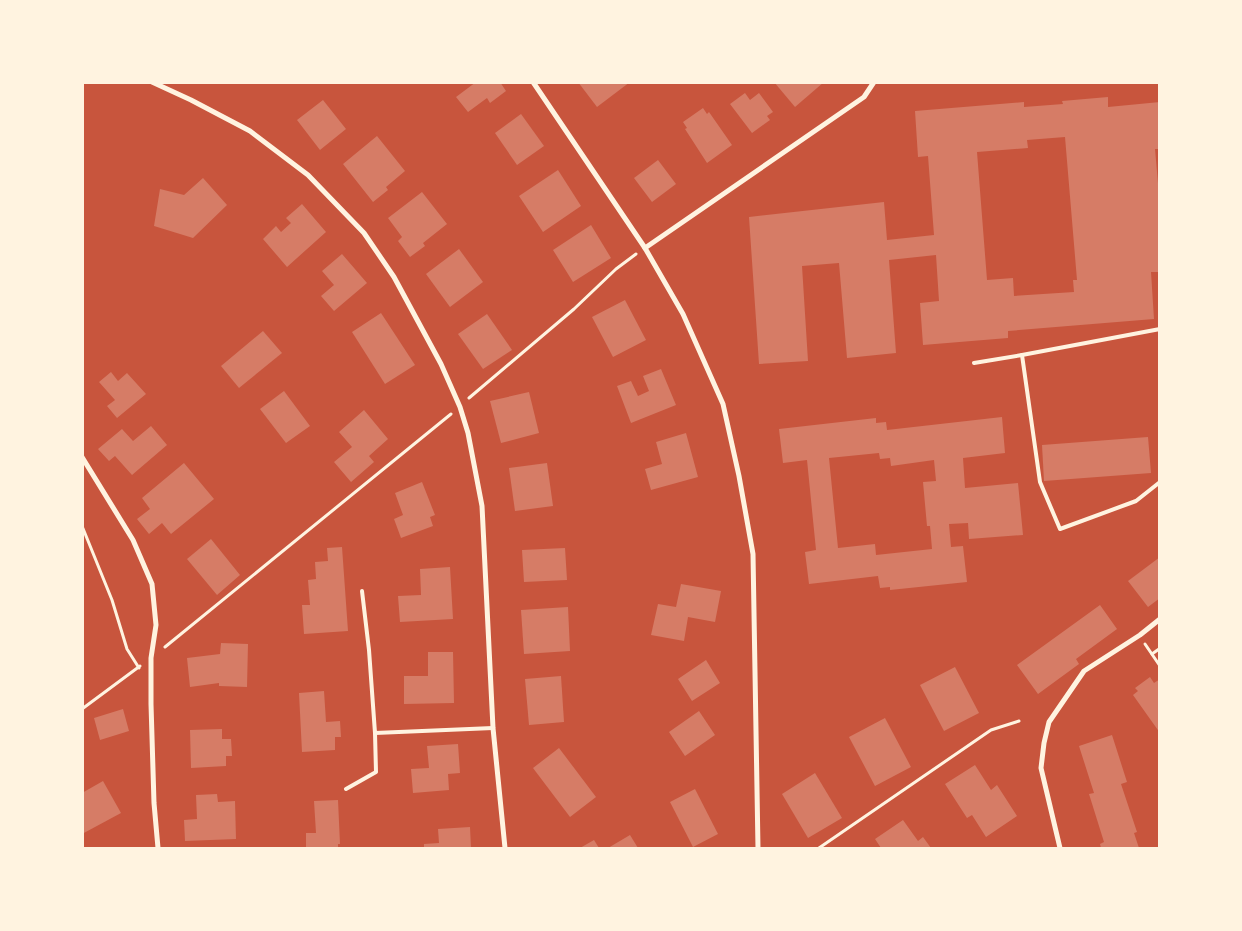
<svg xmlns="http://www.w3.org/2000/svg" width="1242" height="931" viewBox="0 0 1242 931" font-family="Figtree,sans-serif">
<rect width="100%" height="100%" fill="#c8553d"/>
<g fill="#d67c66" fill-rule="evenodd">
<path d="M476,82H500L506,91L490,103L487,98L468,112L456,97Z"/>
<path d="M578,82H630L597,107Z"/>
<path d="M774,82H824L795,107Z"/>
<path d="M745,93L750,100L759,93L773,112L767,116L770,120L752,133L730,104Z"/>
<path d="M1108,97V107L1160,102V149H1155L1160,206V272H1151L1154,319L1008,331V338L923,345L920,303L939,301L936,255L889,260L896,353L847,358L839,263L802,266L808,361L759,364L749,217L884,202L887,240L934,235L928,156L918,157L915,111L1024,102V107L1063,104L1062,101ZM1065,137L1077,280H1073L1074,292L1014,296L1013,278L987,280L977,152L1028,148L1027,140Z"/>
<path d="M323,100L346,129L320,150L297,120Z"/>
<path d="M703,108L707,114L709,112L732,145L707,163L685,129L687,128L683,122Z"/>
<path d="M521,114L544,146L517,165L495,133Z"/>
<path d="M377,136L405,171L386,187L388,190L373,202L343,164Z"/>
<path d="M658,160L676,184L652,202L634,178Z"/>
<path d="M558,170L581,206L543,232L519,196Z"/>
<path d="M203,178L227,205L193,238L154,226L160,189L184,195Z"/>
<path d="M422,192L447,224L423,243L425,246L410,257L398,241L402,237L388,218Z"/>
<path d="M302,204L326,232L287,267L263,239L276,226L281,232L291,223L286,218Z"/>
<path d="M591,225L611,258L573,282L553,250Z"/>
<path d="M459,249L483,282L450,307L426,274Z"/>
<path d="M342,254L367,283L334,311L321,296L334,285L322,271Z"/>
<path d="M625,300L646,340L613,357L592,317Z"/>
<path d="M381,313L415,365L385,384L352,332Z"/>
<path d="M487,314L512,350L483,369L458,334Z"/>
<path d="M263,331L282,353L239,388L221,366Z"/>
<path d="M661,369L676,405L631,423L617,386L631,381L638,396L649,391L643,376Z"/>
<path d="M111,372L118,381L127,373L146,394L117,418L107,406L115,400L99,382Z"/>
<path d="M284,391L310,426L286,443L260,409Z"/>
<path d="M529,392L539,433L501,443L490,401Z"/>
<path d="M364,410L388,439L369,456L374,462L351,482L334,462L352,447L339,432Z"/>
<path d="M1002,417L1005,453L963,458L965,488L1018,483L1023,535L969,539L968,523L949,524L951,547L963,546L967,582L890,590V587L880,588L878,576L809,584L805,552L816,550L807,460L783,463L779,429L876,418V423L886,422L887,430ZM879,453L880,459L890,458L891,466L934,460L936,481L923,482L927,526H930L932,549L876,555L875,544L838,548L829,458Z"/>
<path d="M151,426L167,445L132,475L115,456L109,461L98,449L122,429L133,441Z"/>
<path d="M686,433L698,477L651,490L645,469L662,464L656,442Z"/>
<path d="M1148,437L1151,473L1044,481L1042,445Z"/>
<path d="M184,463L214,499L171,534L162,523L149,534L137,519L150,509L142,498Z"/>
<path d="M547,463L553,506L515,511L509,468Z"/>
<path d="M422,482L435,515L430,517L433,526L401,538L394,519L403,515L395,493Z"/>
<path d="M211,539L240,575L217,595L187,559Z"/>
<path d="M342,547L348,631L304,634L302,605H310L308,580L316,579L315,562L328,561L327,548Z"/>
<path d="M565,548L567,580L524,582L522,550Z"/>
<path d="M1160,557V598L1148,607L1128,581Z"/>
<path d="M450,567L453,619L400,622L398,596L421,595L420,569Z"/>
<path d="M681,584L721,591L715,622L688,617L684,641L651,635L658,604L676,607Z"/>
<path d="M1100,605L1117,629L1076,659L1079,664L1038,694L1017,665Z"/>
<path d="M568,607L570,651L524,654L521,610Z"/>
<path d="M221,643L248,644L247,687L219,686V683L190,687L187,658L220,654Z"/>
<path d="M428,652H453L454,703L404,704V676H428Z"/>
<path d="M706,660L720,683L692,701L678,679Z"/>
<path d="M955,667L979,713L944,731L920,685Z"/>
<path d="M561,676L564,722L529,725L525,679Z"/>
<path d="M1150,677L1154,683L1160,679V733L1133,695L1138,691L1135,688Z"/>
<path d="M324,691L326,722L340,721L341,737H335V750L302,752L299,693Z"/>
<path d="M123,709L129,731L100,740L94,718Z"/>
<path d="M699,711L715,735L685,756L669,732Z"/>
<path d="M885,718L911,767L875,786L849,737Z"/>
<path d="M222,729V739H231L232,756H226V766L191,768L190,730Z"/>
<path d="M1112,735L1127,782L1121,784L1137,832L1134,833L1139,848H1101L1100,844L1104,842L1089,794L1094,793L1079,746Z"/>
<path d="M458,744L460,773L448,774L449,790L413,793L411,769L429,768L427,746Z"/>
<path d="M559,748L596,797L570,817L533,768Z"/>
<path d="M975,765L991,790L997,785L1017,816L986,837L972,815L967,818L945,784Z"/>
<path d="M815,773L842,818L808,838L782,794Z"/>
<path d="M103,781L121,813L82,834V793Z"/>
<path d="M695,789L718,834L693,847L670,802Z"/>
<path d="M217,794L218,802L235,801L236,839L185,841L184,820L197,819L196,795Z"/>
<path d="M338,800L340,844H338V848H306V833H316L314,801Z"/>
<path d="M903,820L918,841L923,837L931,848H881L875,839Z"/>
<path d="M470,827L471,848H424V844L439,843L438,829Z"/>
<path d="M630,835L638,848H608Z"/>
<path d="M594,840L599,848H580Z"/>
</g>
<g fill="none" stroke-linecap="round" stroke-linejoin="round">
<g stroke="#fff3e0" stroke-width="3">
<path d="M469,398L574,309L616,269L636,254"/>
<path d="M82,526L112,600L127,649L139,668"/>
<path d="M1145,644L1160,666"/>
<path d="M165,647L451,414"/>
<path d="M1152,654L1159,649"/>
<path d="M82,709L140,666"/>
<path d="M819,848L991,730L1019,721"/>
</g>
<g stroke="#fff3e0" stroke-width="4">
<path d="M1160,329L1022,355L1040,482L1060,529L1136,501L1160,482"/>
<path d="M974,363L1022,355"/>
<path d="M362,591L369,650L375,733L493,728"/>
<path d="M346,789L376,772L375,733"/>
</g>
<g stroke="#fff3e0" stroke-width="5">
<path d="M152,82L191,100L250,131L308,175L364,233L394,277L441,364L460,407L468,433L482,506L493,728L505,848"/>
<path d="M533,82L645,248L683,314L723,404L739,476L753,554L758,848"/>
<path d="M645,248L864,97L874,82"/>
<path d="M82,457L133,540L152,584L156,625L151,658V704L154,803L158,848"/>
<path d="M1060,848L1041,768L1044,743L1049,722L1084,671L1140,635L1160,619"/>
</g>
</g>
<rect width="1242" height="931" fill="none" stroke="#fff3e0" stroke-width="168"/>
</svg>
